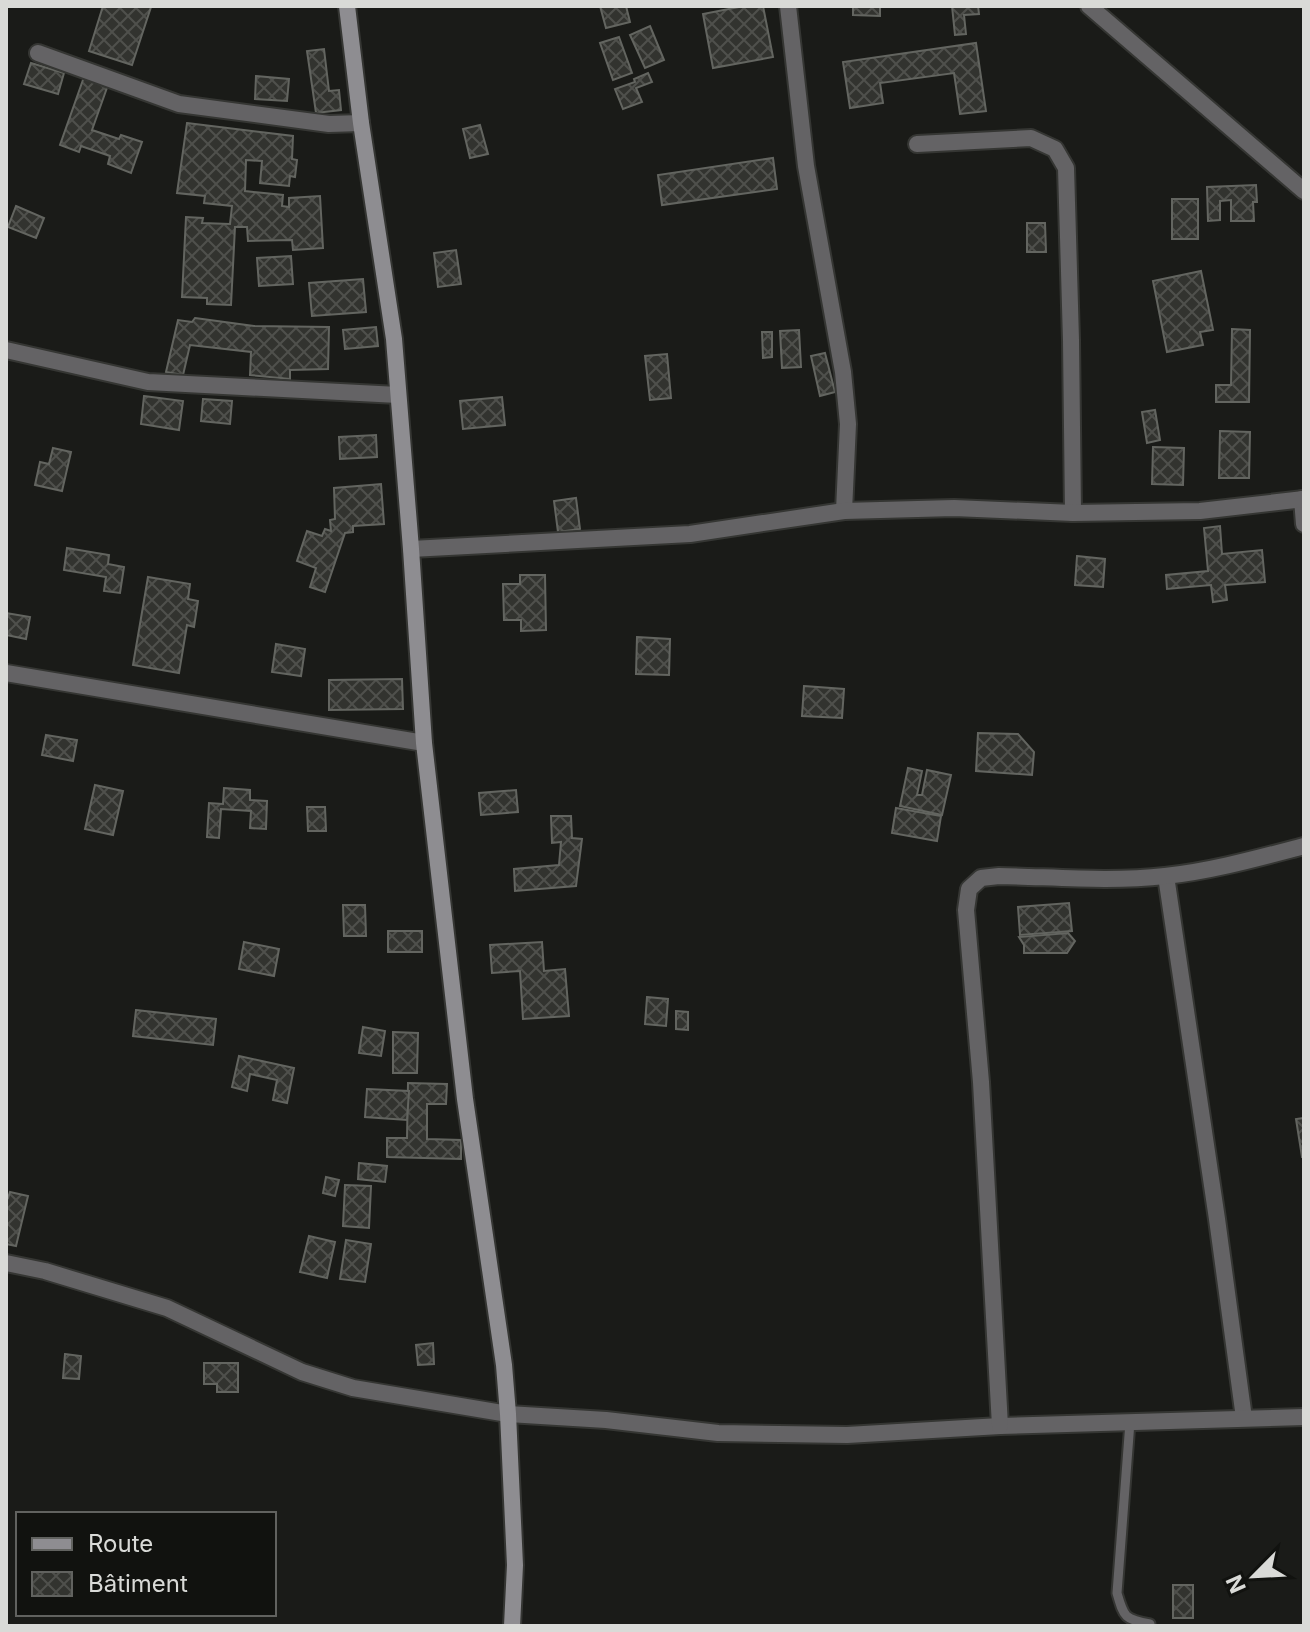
<svg xmlns="http://www.w3.org/2000/svg" width="1310" height="1632" viewBox="0 0 1310 1632" font-family="Inter,sans-serif">
<defs>
<pattern id="building-cross-hatch" width="8" height="8" patternUnits="userSpaceOnUse" patternTransform="scale(2)"><rect width="8" height="8" fill="#32332f"/><path d="M0 0l8 8M0 8l8-8" fill="none" stroke="#4f504c"/></pattern>
</defs>
<rect width="100%" height="100%" fill="#1a1b18"/>
<g fill="url(#building-cross-hatch)" stroke="#636560" stroke-width="2">
<path d="M103,6L151,7L132,65L89,51Z"/>
<path d="M600,6H626L630,22L606,28Z"/>
<path d="M744,6H763L773,57L713,68L703,14Z"/>
<path d="M853,6H880V16L853,15Z"/>
<path d="M952,6H978L979,14L964,15L966,34L955,35Z"/>
<path d="M650,26L664,60L645,68L630,35Z"/>
<path d="M619,37L632,73L613,80L600,43Z"/>
<path d="M976,43L986,111L960,114L954,73L880,83L883,103L850,108L843,62Z"/>
<path d="M324,49L329,91L339,90L341,110L316,113L307,51Z"/>
<path d="M31,63L64,73L58,94L24,84Z"/>
<path d="M648,73L652,82L636,88L642,102L623,109L615,89L635,82L634,79Z"/>
<path d="M256,76L289,79L287,101L255,99Z"/>
<path d="M84,77L108,85L92,130L119,139L121,135L142,142L131,173L108,164L110,156L81,146L79,152L60,145Z"/>
<path d="M187,123L293,136L292,159L297,160L295,177L290,176L289,186L260,183L262,161L246,160L245,191L283,195L282,206L289,207V198L320,196L323,248L293,250L292,240L248,241L247,227H235L231,305L207,304V298L182,297L186,217L203,218L202,223L230,224L232,206L204,203L205,196L177,193Z"/>
<path d="M480,125L488,154L470,158L463,129Z"/>
<path d="M773,158L777,189L662,205L658,175Z"/>
<path d="M1256,185L1257,202H1253L1254,221H1231V200L1220,201V220L1208,221L1207,187Z"/>
<rect x="1172" y="199" width="26" height="40"/>
<path d="M16,206L44,218L36,238L8,227Z"/>
<path d="M1027,223H1045L1046,252H1027Z"/>
<path d="M456,250L461,284L438,287L434,253Z"/>
<path d="M291,256L293,284L259,286L257,258Z"/>
<path d="M1201,271L1213,330L1200,332L1203,345L1167,352L1153,281Z"/>
<path d="M363,279L366,312L312,316L309,283Z"/>
<path d="M195,318L254,326L329,327L328,369L290,370V379L250,375L251,352L190,345L183,375L166,372L178,320L192,322Z"/>
<path d="M376,327L378,346L345,349L343,330Z"/>
<path d="M1232,329L1250,330L1249,402H1216V385H1231Z"/>
<path d="M799,330L801,367L782,368L780,331Z"/>
<path d="M762,332H772V357L763,358Z"/>
<path d="M825,353L835,392L820,396L811,356Z"/>
<path d="M667,354L671,398L650,400L645,356Z"/>
<path d="M144,396L183,401L179,430L141,424Z"/>
<path d="M502,397L505,425L463,429L460,401Z"/>
<path d="M203,399L232,401L230,424L201,421Z"/>
<path d="M1155,410L1160,440L1147,443L1142,412Z"/>
<path d="M1220,431L1250,432L1249,478H1219Z"/>
<path d="M376,435L377,457L340,459L339,437Z"/>
<path d="M1153,447L1184,448L1183,485L1152,484Z"/>
<path d="M53,448L71,452L62,491L35,485L40,462L49,464Z"/>
<path d="M381,484L384,524L353,526V532L345,533L325,592L310,587L316,568L297,561L307,531L322,536L325,529L331,531L330,520L335,519L334,488Z"/>
<path d="M576,498L580,529L558,532L554,501Z"/>
<path d="M1220,526L1222,554L1262,550L1265,582L1225,585L1227,600L1213,602L1211,585L1167,589L1166,575L1208,571L1204,528Z"/>
<path d="M67,548L109,555L108,564L124,567L120,593L104,591L106,577L64,570Z"/>
<path d="M1077,556L1105,559L1103,587L1075,585Z"/>
<path d="M520,575H545L546,630L521,631V620H504L503,584H520Z"/>
<path d="M148,577L190,584L188,599L198,601L194,627L187,625L179,673L133,665Z"/>
<path d="M6,613L30,617L26,639L6,635Z"/>
<path d="M637,637L670,639L669,675L636,674Z"/>
<path d="M276,644L305,649L301,676L272,672Z"/>
<path d="M402,679L403,709L329,710V680Z"/>
<path d="M804,686L844,689L842,718L802,716Z"/>
<path d="M978,733L1018,734L1034,752L1032,775L976,771Z"/>
<path d="M46,735L77,740L73,761L42,755Z"/>
<path d="M908,768L922,771L917,795H922L927,770L951,775L942,815L900,806Z"/>
<path d="M95,785L123,791L113,835L85,829Z"/>
<path d="M224,788L250,790V800L267,801L266,829L250,828L251,811L221,809L219,838L207,837L209,803L223,804Z"/>
<path d="M516,790L518,812L481,815L479,793Z"/>
<path d="M307,807H325L326,831H308Z"/>
<path d="M896,808L941,816L937,841L892,833Z"/>
<path d="M551,816H571L572,838L582,839L576,886L515,891L514,869L559,865L561,842L552,843Z"/>
<path d="M1069,903L1072,931L1020,935L1018,907Z"/>
<path d="M343,905H365L366,936H344Z"/>
<rect x="388" y="931" width="34" height="21"/>
<path d="M1068,933L1075,941L1067,953H1024V945L1019,937Z"/>
<path d="M244,942L279,949L274,976L239,969Z"/>
<path d="M542,942L544,971L565,969L569,1016L523,1019L520,971L492,973L490,945Z"/>
<path d="M647,997L668,999L666,1026L645,1024Z"/>
<path d="M136,1010L216,1019L213,1045L133,1036Z"/>
<path d="M676,1011L688,1012V1030L676,1029Z"/>
<path d="M363,1027L385,1031L381,1056L359,1053Z"/>
<path d="M393,1032L418,1033L417,1073H393Z"/>
<path d="M239,1056L294,1068L287,1103L273,1100L277,1080L250,1074L247,1091L232,1087Z"/>
<path d="M408,1083L447,1084L446,1104H427V1139L461,1140V1159L387,1157V1138H407Z"/>
<path d="M367,1089L409,1091L407,1120L365,1117Z"/>
<path d="M1304,1118V1157H1302L1296,1119Z"/>
<path d="M359,1163L387,1166L385,1182L358,1179Z"/>
<path d="M326,1177L339,1180L335,1196L323,1193Z"/>
<path d="M345,1185L371,1186L369,1228L343,1226Z"/>
<path d="M10,1192L28,1196L16,1246L6,1244V1197L8,1198Z"/>
<path d="M309,1236L335,1242L327,1278L300,1272Z"/>
<path d="M346,1240L371,1244L365,1282L340,1279Z"/>
<path d="M433,1343L434,1364L418,1365L416,1345Z"/>
<path d="M65,1354L81,1356L79,1379L63,1378Z"/>
<path d="M204,1363H238V1392H217V1384H204Z"/>
<rect x="1173" y="1585" width="20" height="33"/>
</g>
<g fill="none" stroke-linecap="round" stroke-linejoin="round">
<g stroke="#353633" stroke-width="13">
<path id="lane" d="M1130,1422L1117,1593C1124,1617 1124,1619 1150,1624"/>
</g>
<g stroke="#353633" stroke-width="20">
<g id="street">
<path d="M788,6L806,166L843,372L848,424L844,511"/>
<path d="M1089,6L1304,191"/>
<path d="M38,53L179,104L329,124L361,123"/>
<path d="M917,144L1031,138L1055,149L1066,168L1071,340L1073,513"/>
<path d="M6,350L148,382L398,395"/>
<path d="M1302,499L1304,524"/>
<path d="M411,549L690,534L844,511L954,508L1073,513L1200,511L1304,499"/>
<path d="M6,673L424,743"/>
<path d="M1166,876L1217,1219L1244,1418"/>
<path d="M6,1263L45,1271L167,1308L302,1372L353,1388L508,1414L606,1420L718,1433L847,1435L1000,1426L1304,1417"/>
<path d="M1000,1426L981,1082L966,910L969,889L981,878L999,876C1054,877 1111,882 1165,876C1212,871 1258,858 1304,846"/>
</g>
</g>
<g stroke="#353633" stroke-width="20">
<path id="secondary" d="M347,6L361,123L394,339L411,549L424,743L465,1099L504,1365L508,1414L515,1565L512,1626"/>
</g>
<use href="#lane" stroke="#646365" stroke-width="9"/>
<use href="#street" stroke="#646365" stroke-width="16"/>
<use href="#secondary" stroke="#8e8d91" stroke-width="16"/>
</g>
<rect width="1310" height="1632" fill="none" stroke="#d9dad7" stroke-width="16"/>
<rect x="16" y="1512" width="260" height="104" fill="#11120f" stroke="#61625f" stroke-width="2"/>
<rect x="32" y="1538" width="40" height="12" fill="#8e8d91" stroke="#61625f" stroke-width="2"/>
<text x="88" y="1552" font-size="24" fill="#d9dad7">Route</text>
<rect x="32" y="1572" width="40" height="24" fill="url(#building-cross-hatch)" stroke="#61625f" stroke-width="2"/>
<text x="88" y="1592" font-size="24" fill="#d9dad7">Bâtiment</text>
<g transform="translate(1254 1576) rotate(246)" stroke="#11120f" stroke-width="6" paint-order="stroke">
<path d="M0-6L14 30L0 20L-14 30Z" fill="#d9dad7"/>
<text y="-12" font-size="22" font-weight="bold" text-anchor="middle" fill="#d9dad7">N</text>
</g>
</svg>
